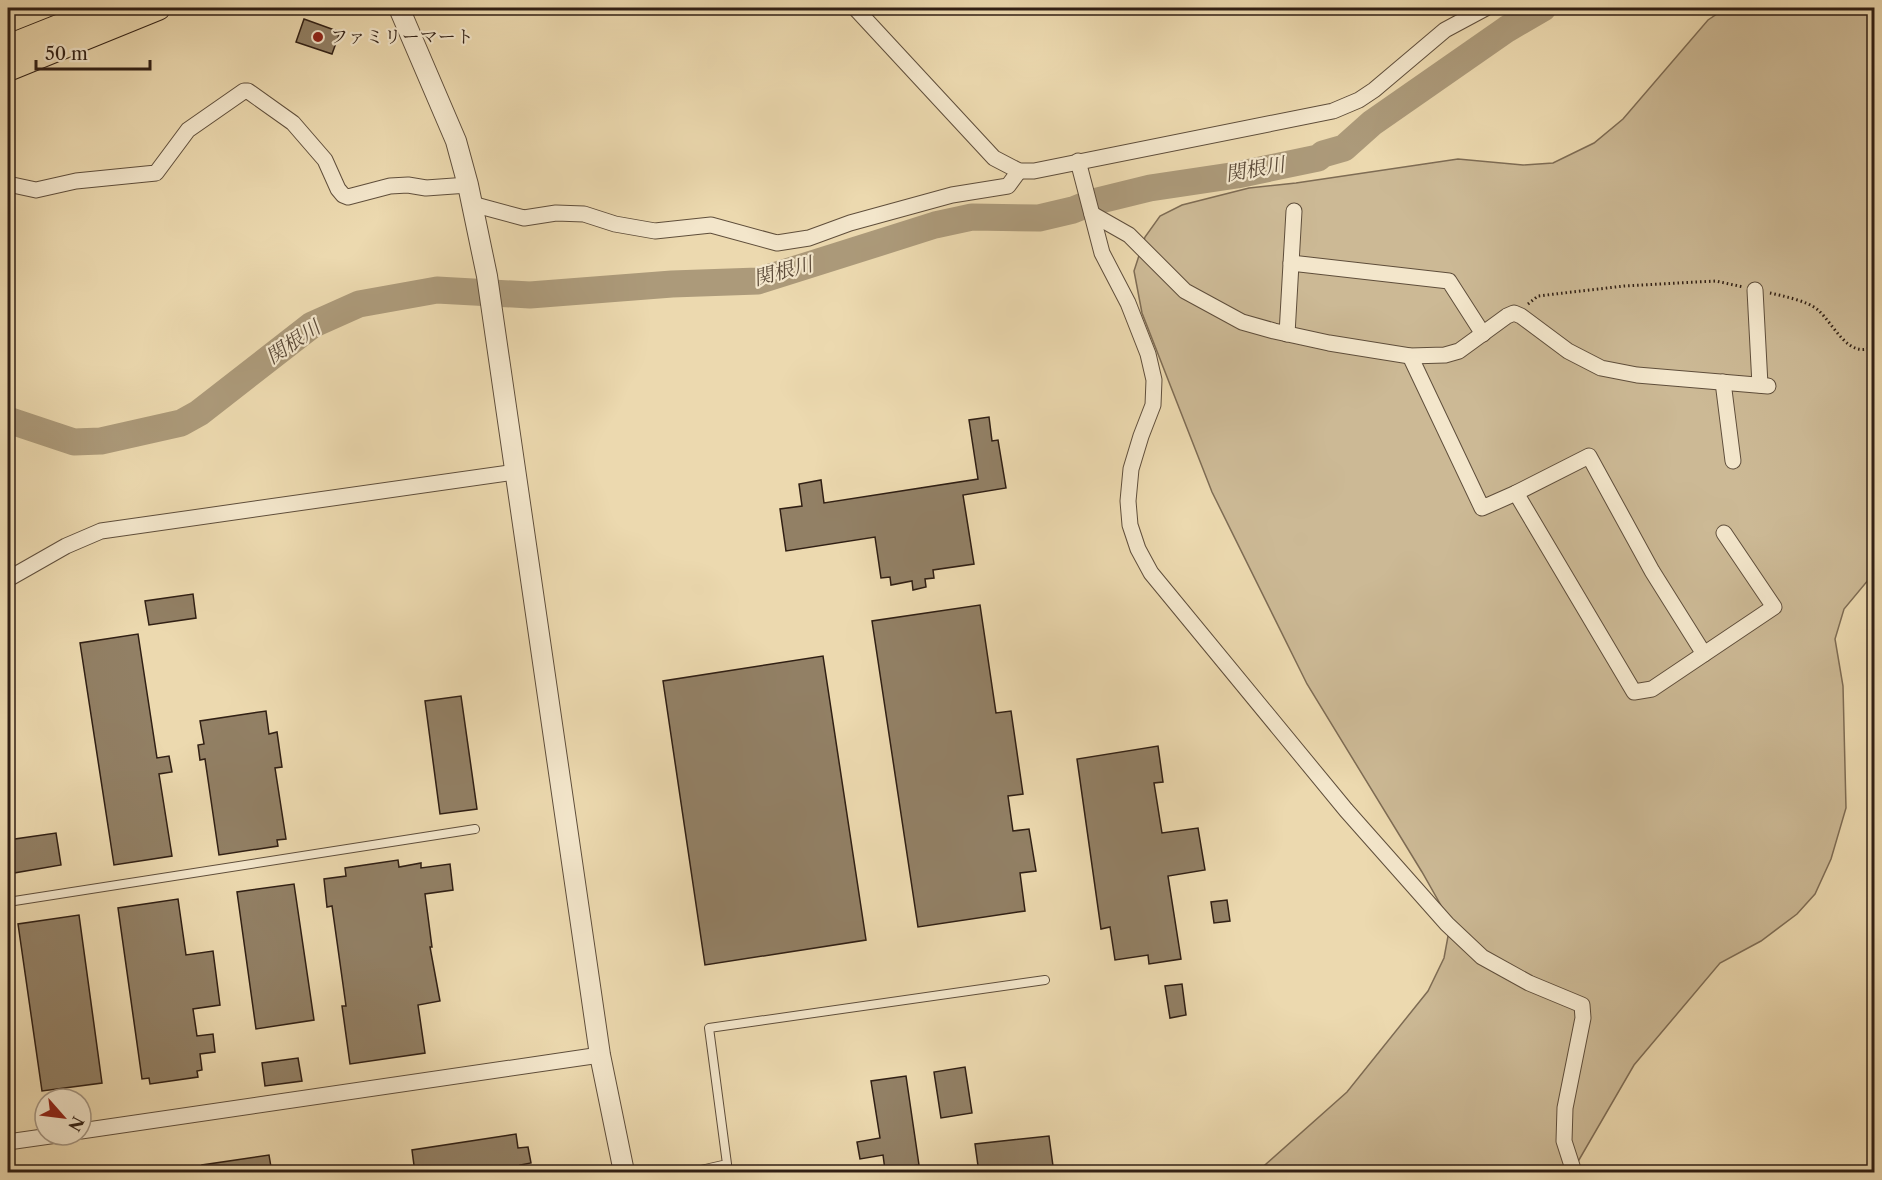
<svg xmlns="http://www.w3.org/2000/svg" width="1882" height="1180" viewBox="0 0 1882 1180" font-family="'Libre Caslon Text','Noto Serif JP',serif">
<rect width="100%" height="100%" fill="#ecd9af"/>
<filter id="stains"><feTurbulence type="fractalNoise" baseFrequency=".00333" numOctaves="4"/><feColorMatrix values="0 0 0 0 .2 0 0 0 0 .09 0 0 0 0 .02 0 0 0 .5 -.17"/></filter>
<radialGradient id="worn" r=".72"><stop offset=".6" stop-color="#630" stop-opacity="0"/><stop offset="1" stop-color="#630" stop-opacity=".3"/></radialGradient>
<path fill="#ccb995" stroke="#7e6c54" stroke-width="1.5" d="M1726,8H1874V573L1844,609L1835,639L1843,686L1846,808L1831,859L1815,894L1797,914L1761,941L1720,963L1634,1065L1572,1172H1257L1347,1092L1428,991L1444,958L1449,931L1443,909L1422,872L1307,684L1212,492L1142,313L1134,271L1145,237L1160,216L1182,205L1249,188L1296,183L1458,159L1523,165L1553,163L1594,143L1623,119L1708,20Z"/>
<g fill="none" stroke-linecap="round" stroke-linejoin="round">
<path stroke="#ac9a7a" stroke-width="27" d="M8,420L74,442L101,441L181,423L199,413L312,325L359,304L437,290L530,295L672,284L758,281L935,225L972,217L1039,218L1073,210L1093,202L1150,188L1237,175L1318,158L1323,154L1344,148L1372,123L1507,29L1543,8"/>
</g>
<g fill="#928065" stroke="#301f14" stroke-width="1.5">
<path d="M304,19L340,32L332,54L296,42Z"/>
<path d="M989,417L992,441L998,440L1006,488L963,495L974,564L933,570L934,578L925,579L926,587L913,590L912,581L891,585L890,577L881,578L875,537L786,551L780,509L802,506L799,484L821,480L824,503L978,479L969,420Z"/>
<path d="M193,594L196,618L149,625L145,601Z"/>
<path d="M980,605L996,713L1011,711L1023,794L1008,796L1013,831L1029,829L1036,871L1020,873L1025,911L918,927L872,621Z"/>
<path d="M138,634L157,758L169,756L172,772L159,774L172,856L114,865L80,643Z"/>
<path d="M823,656L866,940L705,965L663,681Z"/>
<path d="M461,696L477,809L440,814L425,701Z"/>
<path d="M266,711L269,734L277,732L282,767L275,768L286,839L277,840L278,846L219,855L205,759L200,760L198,745L204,744L200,721Z"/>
<path d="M1158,746L1163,782L1154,783L1162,833L1198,828L1205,870L1168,876L1181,959L1149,964L1148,955L1115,960L1110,927L1101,929L1077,759Z"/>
<path d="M56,833L61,865L8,874V840Z"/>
<path d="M398,860L399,867L421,863V868L450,864L453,890L425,894L432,947H430L440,1001L418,1005L425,1053L350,1064L342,1006H346L332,906L327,907L324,879L346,876L345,868Z"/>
<path d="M294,884L314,1020L256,1029L237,892Z"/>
<path d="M178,899L186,955L213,951L220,1005L193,1009L197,1036L213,1034L215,1052L200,1054L202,1070L197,1071L198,1077L150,1084L149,1078L142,1079L118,908Z"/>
<path d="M1227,900L1230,921L1214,923L1211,902Z"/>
<path d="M79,915L102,1083L42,1091L18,924Z"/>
<path d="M1182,984L1186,1015L1170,1018L1165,986Z"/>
<path d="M298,1058L302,1081L265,1086L262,1063Z"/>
<path d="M965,1067L972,1113L941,1118L934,1072Z"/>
<path d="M906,1076L919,1165L885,1170L883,1155L860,1159L857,1142L880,1138L871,1081Z"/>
<path d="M516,1134L518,1148L528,1147L531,1163L520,1165L521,1173H415L412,1150Z"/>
<path d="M1049,1136L1053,1166L1020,1171V1173H979L975,1144Z"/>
<path d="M269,1155L272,1173H202V1165Z"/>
</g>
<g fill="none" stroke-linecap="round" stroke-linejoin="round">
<g stroke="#5f4e3b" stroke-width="10">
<g id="service">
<path d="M8,902L475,829"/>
<path d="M692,1172L727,1164L709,1028L1045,980"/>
</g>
</g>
<g stroke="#5f4e3b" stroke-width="17">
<g id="minor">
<path d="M855,8L994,158L1019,171H1034L1333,111L1359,100L1374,90L1445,30L1486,8"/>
<path d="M1078,161L1102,253L1128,303L1148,354L1154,380L1153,405L1141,436L1131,469L1128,501L1130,525L1138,549L1151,573L1346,810L1447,924L1482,957L1529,983L1582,1005L1583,1018L1565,1108L1564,1141L1574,1172"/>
<path d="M8,184L36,190L76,181L156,173L188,130L244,91H248L293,123L325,160L338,189L343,195L348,197L390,186L408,185L426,188L468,185"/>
<path d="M472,204L524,218L556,213L584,214L615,224L655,231L711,225L777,243L809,238L850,223L952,195L1008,186L1019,171"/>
<path d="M1092,214L1129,235L1185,291L1242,322L1274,331L1329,343L1410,356L1445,355L1459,351L1507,316L1514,313L1521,316L1568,351L1601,368L1637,375L1768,386"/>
<path d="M1291,263L1449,281L1483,334"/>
<path d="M1755,290L1760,385"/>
<path d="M1287,334L1294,211"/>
<path d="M1410,356L1482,508L1516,493L1634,692L1652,689L1774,607L1724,533"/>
<path d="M1723,382L1733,461"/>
<path d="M1516,493L1589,456L1652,571L1704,654"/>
<path d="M8,579L66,546L101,531L515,472"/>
<path d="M81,1131L600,1055"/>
<path d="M8,1142L57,1135"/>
</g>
</g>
<g stroke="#5f4e3b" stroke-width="22">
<path id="tertiary" d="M399,8L456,141L468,185L487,276L600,1055L624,1172"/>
</g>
<g stroke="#301f14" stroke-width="26">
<g id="primary">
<path d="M8,47L106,8"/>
<path d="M8,69L158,8"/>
</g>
</g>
<g stroke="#301f14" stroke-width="3" stroke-dasharray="1.5 3" stroke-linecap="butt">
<path d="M1770,293C1783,296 1808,301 1818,310C1834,324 1849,361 1874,346"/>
<path d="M1528,304L1538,296L1624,286L1716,281L1743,287"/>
</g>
<use href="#service" stroke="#f3e6cb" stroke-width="8"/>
<use href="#minor" stroke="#f3e6cb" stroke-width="15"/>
<use href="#tertiary" stroke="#f3e6cb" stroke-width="20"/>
<use href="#primary" stroke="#ecd9af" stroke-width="24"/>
</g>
<circle fill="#8f2418" stroke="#f3e6cb" stroke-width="2" cx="318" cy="37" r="6"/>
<g text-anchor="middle" stroke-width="4.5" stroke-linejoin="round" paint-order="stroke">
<g font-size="18" fill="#301f14" stroke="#f3e6cb" text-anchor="start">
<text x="330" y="43">ファミリーマート</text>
</g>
<g font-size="20" font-style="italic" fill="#5b4a38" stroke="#f3e6cb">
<text transform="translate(1255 169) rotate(-10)" y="7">関根川</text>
<text transform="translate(783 271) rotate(-15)" y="7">関根川</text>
<text transform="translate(293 342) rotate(-34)" y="7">関根川</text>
</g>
</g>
<rect width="1882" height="1180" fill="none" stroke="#ecd9af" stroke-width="30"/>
<rect x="9" y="9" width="1864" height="1162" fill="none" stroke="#301f14" stroke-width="3"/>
<rect x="15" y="15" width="1852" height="1150" fill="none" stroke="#301f14" stroke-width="1.5"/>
<g transform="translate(63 1117) rotate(118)"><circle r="28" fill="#f3e6cb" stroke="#a59682" stroke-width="1.5"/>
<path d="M0-4.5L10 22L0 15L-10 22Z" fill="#8f2418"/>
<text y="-9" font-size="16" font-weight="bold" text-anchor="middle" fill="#301f14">N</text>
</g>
<path d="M36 60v9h114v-9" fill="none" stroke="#301f14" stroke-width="3"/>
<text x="45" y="60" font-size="18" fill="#301f14" stroke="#f3e6cb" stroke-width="4.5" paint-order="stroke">50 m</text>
<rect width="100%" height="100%" filter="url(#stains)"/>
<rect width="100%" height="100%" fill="url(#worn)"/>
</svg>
